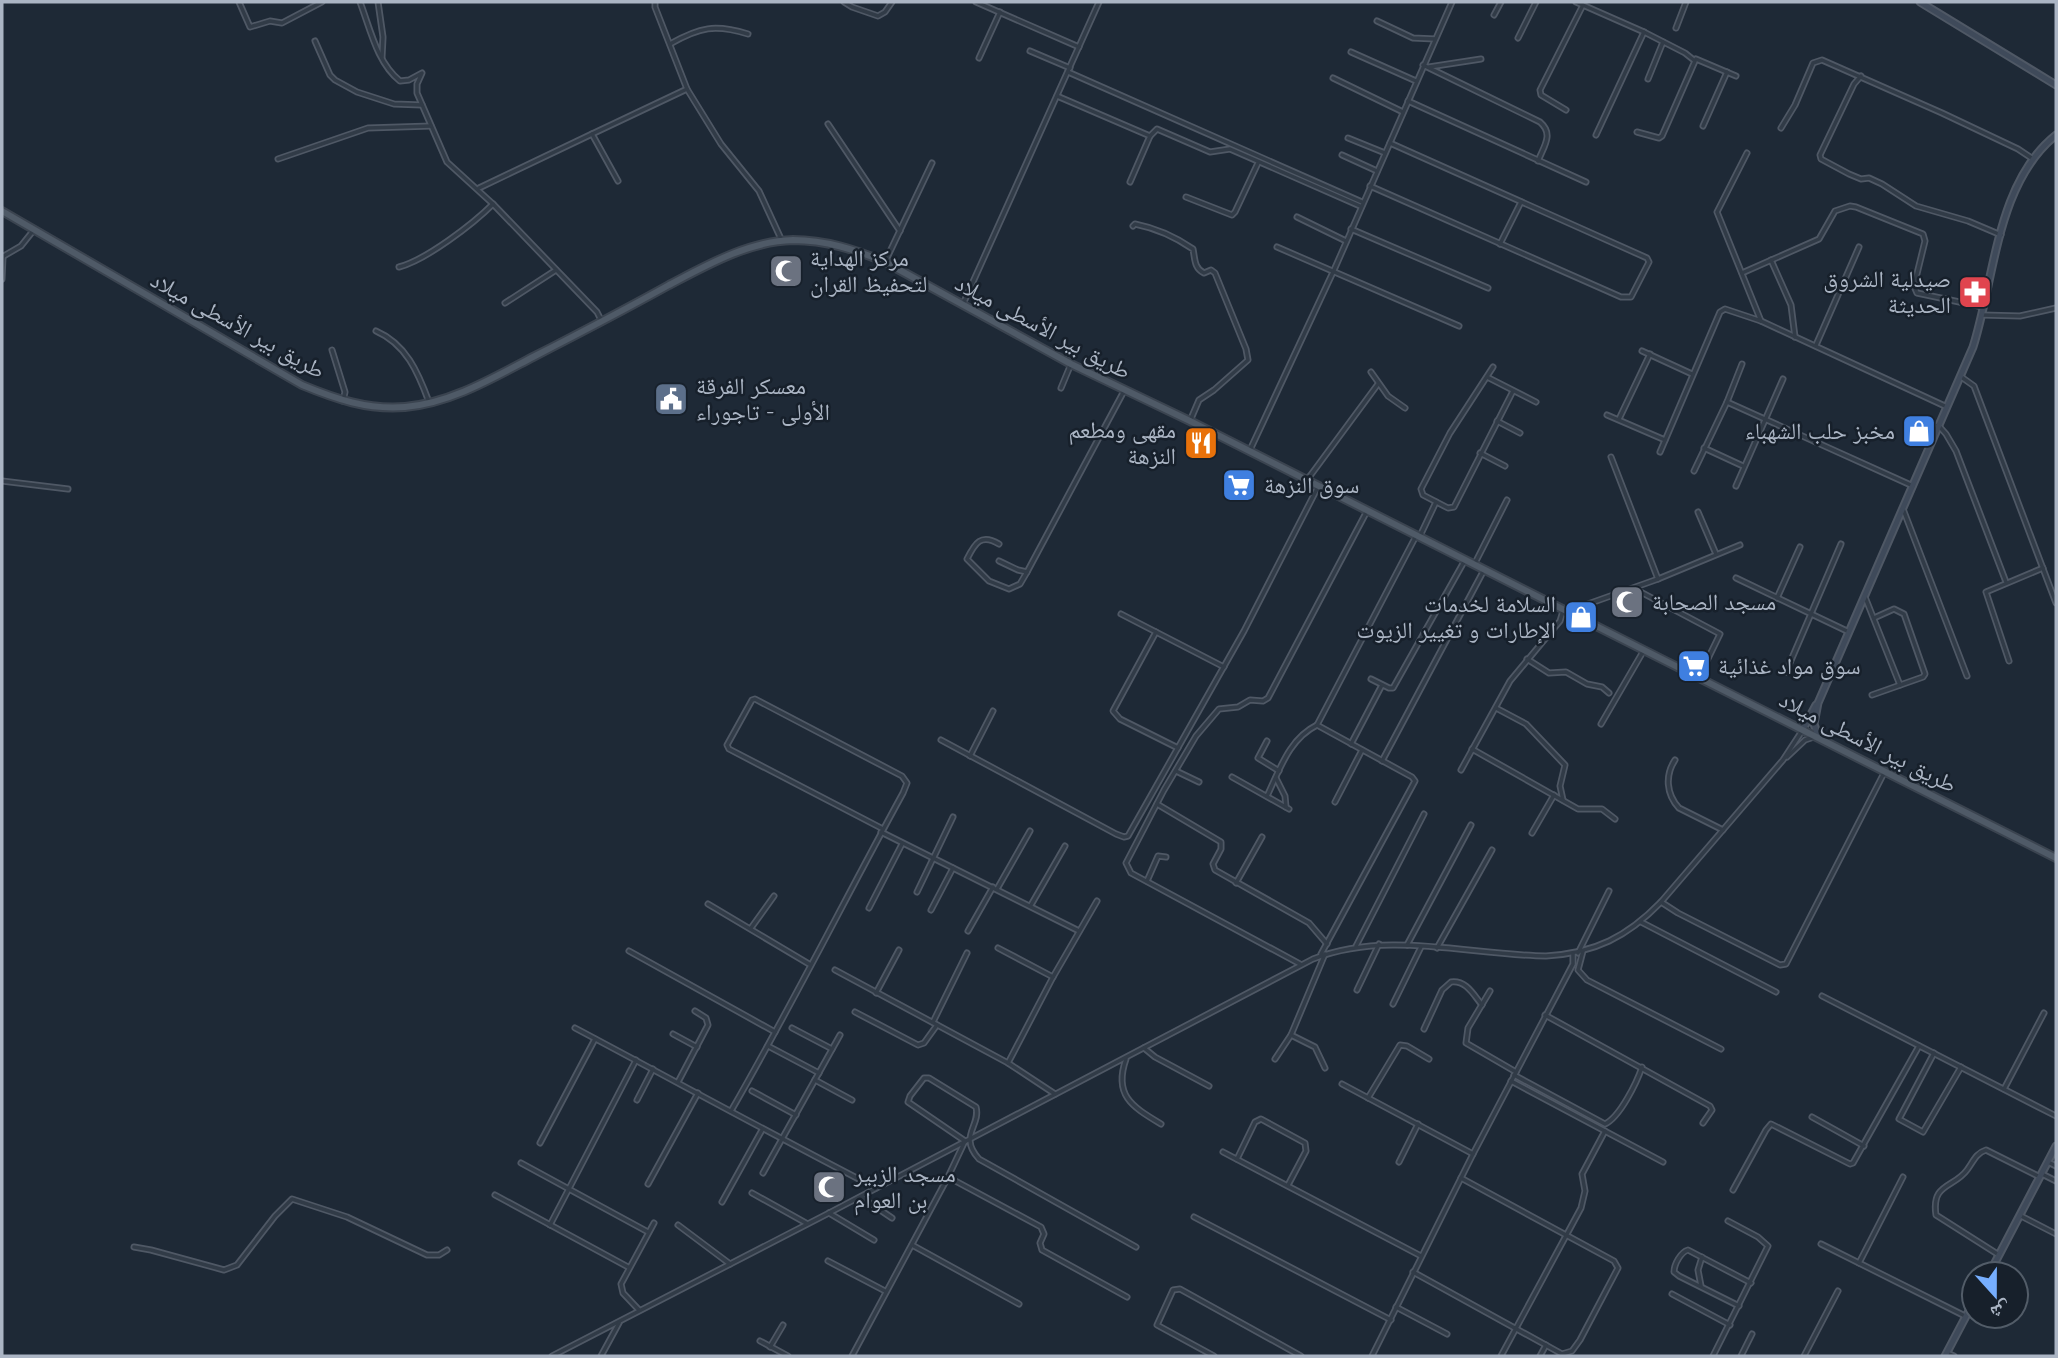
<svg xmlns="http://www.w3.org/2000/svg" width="2058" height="1358" viewBox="0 0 2058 1358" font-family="Quicksand,'Noto Naskh Arabic',sans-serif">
<rect width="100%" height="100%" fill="#1e2936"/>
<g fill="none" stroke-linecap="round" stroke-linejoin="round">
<g stroke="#4f5865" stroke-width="7">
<g id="street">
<path d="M239,2L250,27L270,21L282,23L322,2"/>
<path d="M360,2C370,28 377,63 400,81L409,80L422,73L417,84V93L447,162L493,204L597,312L602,322"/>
<path d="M378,2L383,37L382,57"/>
<path d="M844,2L852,7L878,16L885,12L892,2"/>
<path d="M976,2L1079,47"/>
<path d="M1576,2L1644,32L1685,53L1695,61L1662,136L1659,138L1637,132"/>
<path d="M1494,15L1501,2"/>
<path d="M1377,21L1413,38L1435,39"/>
<path d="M1676,28L1686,2"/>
<path d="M1518,38L1536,2"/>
<path d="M315,41L330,75L335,80L357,92L394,104L422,105"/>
<path d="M670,44C700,27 715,24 748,34"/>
<path d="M1030,51L1070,68"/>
<path d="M1351,52L1416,81"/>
<path d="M979,58L1000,12"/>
<path d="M1696,59L1736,76"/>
<path d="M1423,65L1540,122C1554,134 1544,146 1538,161"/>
<path d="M1429,67L1481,59"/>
<path d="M1068,72L1362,202"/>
<path d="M1861,76L1854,84L1820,155L1821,159L1849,174L1861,179L1869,178L1882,184L1916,206L1968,221L2001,235"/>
<path d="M1333,78L1403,112"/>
<path d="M1648,79L1663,42"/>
<path d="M687,89L721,144L759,191L782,241"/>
<path d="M1057,96L1150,136L1130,182"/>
<path d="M1408,101L1586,182"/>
<path d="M1566,110L1541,95L1540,90L1583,5"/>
<path d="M828,124L900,231"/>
<path d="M1703,126L1727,72"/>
<path d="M1781,128L1795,105L1813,63L1822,60L1942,113L2018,149L2033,159"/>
<path d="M592,134L687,89L655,7V2"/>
<path d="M1596,135L1644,32"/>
<path d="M1150,136L1157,129L1210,152L1230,149L1360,206"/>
<path d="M1348,138L1385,153"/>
<path d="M1747,153L1717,212L1761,321"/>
<path d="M1342,155L1377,171"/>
<path d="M278,159L368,128L431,126"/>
<path d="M1370,186L1621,297H1631L1649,262L1647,258L1390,143"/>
<path d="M479,188L592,134L618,181"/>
<path d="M1186,197L1232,215L1235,212L1258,163"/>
<path d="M1297,217L1346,241"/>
<path d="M1133,226L1135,224C1155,228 1177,238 1193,249C1195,259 1194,268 1204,273L1211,270L1215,273L1246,349L1248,360L1214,390L1199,400L1190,421"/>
<path d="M1351,229L1488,288"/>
<path d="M1500,244L1521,202"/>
<path d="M1277,247L1459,326"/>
<path d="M2,257L21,246L33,231"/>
<path d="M1771,260L1791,305L1795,337"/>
<path d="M885,262L932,163"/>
<path d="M399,267C426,260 473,224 493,204"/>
<path d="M1742,273L1819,239L1835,211L1850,206L1856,207L1923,234L1925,241L1914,286L1917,293L1983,307"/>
<path d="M2,279L3,256"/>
<path d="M505,303L556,270"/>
<path d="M963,304L1099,2"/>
<path d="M1982,315L2020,316L2056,308"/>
<path d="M376,331C406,344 418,372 429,402"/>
<path d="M1816,345L1859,247"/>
<path d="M332,350L345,392L343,401"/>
<path d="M1642,351L1692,374"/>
<path d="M1493,367L1450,433L1421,489L1423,495L1448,508L1454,507L1513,391"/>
<path d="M1371,372L1388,396L1405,408"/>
<path d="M1960,376L1974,386L2056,603"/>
<path d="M1487,377L1536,402"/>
<path d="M1061,388L1071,364"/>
<path d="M1727,402L1742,364"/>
<path d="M1607,415L1665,440"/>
<path d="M1619,419L1650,354"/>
<path d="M1497,421L1520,433"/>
<path d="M1938,425L1946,434L1956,451L2006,582"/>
<path d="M1704,448L1743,466"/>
<path d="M1250,450L1334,270L1452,2"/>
<path d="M1660,452L1720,312L1725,309L1761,321L1947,407"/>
<path d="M1480,453L1505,466"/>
<path d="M1611,457L1658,579"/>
<path d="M1694,471L1727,402L1913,486"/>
<path d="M1305,479L1310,476L1378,384"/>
<path d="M2,481L68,489"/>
<path d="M1736,486L1783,379"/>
<path d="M1903,509L1967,676"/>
<path d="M1698,512L1716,554"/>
<path d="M1420,536L1436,502"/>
<path d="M999,544C981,533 975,543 967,559L989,581L1009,589L1020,584L1027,572L1124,391"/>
<path d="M999,561L1018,570L1027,572"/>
<path d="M1474,565L1507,500"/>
<path d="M1736,578L1849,632"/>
<path d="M1635,589L1720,634L1699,677"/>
<path d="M1865,597L1900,685"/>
<path d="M1777,598L1800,547"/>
<path d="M1121,614L1224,667"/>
<path d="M1579,616L1588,604L1658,579L1740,545"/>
<path d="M1156,632L1113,711L1120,719L1178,748"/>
<path d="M1527,659L1549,673L1566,672L1587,684L1602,687L1609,693"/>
<path d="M2009,661L1986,592L2043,568"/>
<path d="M1786,672L1841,544"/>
<path d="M1371,679L1389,688H1393L1465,560"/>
<path d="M1872,695L1923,677L1925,674L1904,614L1894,609L1874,618"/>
<path d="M1496,708L1526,724L1565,765L1560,786L1563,800"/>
<path d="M1601,724L1644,650"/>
<path d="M941,740L1116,834L1124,837L1128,836L1244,631L1319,485"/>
<path d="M1267,741L1258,758L1279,771"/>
<path d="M1351,744L1382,685"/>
<path d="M1472,749L1578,809H1602L1615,819"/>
<path d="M970,756L993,711"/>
<path d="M1787,757L1805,740L1814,737"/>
<path d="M1675,760C1665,775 1666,794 1679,808L1723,830"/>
<path d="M1382,761L1484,570"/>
<path d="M1461,770L1510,681L1560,621L1563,611"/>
<path d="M1176,771L1199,782"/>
<path d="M1232,777L1289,809"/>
<path d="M1276,778L1285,796L1286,807"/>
<path d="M1267,796C1280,769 1289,739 1317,725"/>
<path d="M1335,802L1362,750"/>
<path d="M1157,804L1221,842V849L1213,864L1215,870L1309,923L1327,944"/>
<path d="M881,832L1079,931"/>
<path d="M1532,833L1554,795"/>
<path d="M1147,881L1158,856L1166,857"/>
<path d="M1236,883L1262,837"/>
<path d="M997,889L1030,831"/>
<path d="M917,892L953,817"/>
<path d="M1661,902L1678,913L1780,965L1786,964L1884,773"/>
<path d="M708,904L809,964"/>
<path d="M1031,905L1065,846"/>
<path d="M869,908L902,844"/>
<path d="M931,910L953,868"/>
<path d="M1641,922L1776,992"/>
<path d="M751,928L774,896"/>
<path d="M968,931L993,887"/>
<path d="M1407,945L1471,825"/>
<path d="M1356,946L1424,814"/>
<path d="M998,948L1053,977"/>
<path d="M1437,948L1492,850"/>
<path d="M629,951L775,1032"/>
<path d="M1583,951L1578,970L1587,980L1721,1049"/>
<path d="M1578,953L1609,891"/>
<path d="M1321,954L1415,781L1412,777L1317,725L1416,536"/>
<path d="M1300,964L1131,873L1126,863L1164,790L1196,736L1219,709L1238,707L1250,700L1263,701L1268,698L1367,511"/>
<path d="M835,970L1008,1063L1055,1094"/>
<path d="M1357,990L1379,944"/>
<path d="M1490,991L1468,1028L1466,1043L1516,1072"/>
<path d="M876,993L899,950"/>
<path d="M1822,996L2056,1116"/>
<path d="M1393,1004L1421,947"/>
<path d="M855,1012L918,1045L924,1043L937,1025"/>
<path d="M1545,1015L1710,1106L1712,1110L1703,1123"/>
<path d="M933,1022L967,953"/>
<path d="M575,1028C675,1081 775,1136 876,1188"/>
<path d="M792,1028L832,1049"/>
<path d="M1424,1029L1442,990L1451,982C1466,980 1473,994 1482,1005"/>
<path d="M673,1034L697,1047"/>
<path d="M1291,1035L1315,1047L1325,1068"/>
<path d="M768,1046L819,1073"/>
<path d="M1144,1048L1155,1057L1209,1086"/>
<path d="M1934,1053L1899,1119L1923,1132L1961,1067"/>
<path d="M1126,1059C1113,1096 1133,1107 1161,1124"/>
<path d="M1275,1059L1291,1035L1325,954"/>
<path d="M1008,1063L1053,977L1097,901"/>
<path d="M1514,1075L1605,1124C1620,1117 1637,1082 1642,1067"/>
<path d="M815,1080L852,1100"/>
<path d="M1511,1081L1663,1162"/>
<path d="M678,1082L708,1025L706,1018L695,1011"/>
<path d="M1342,1084L1473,1154"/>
<path d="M2004,1089L2044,1013"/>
<path d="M752,1091L796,1115"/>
<path d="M1368,1098L1400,1045L1407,1046L1429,1059"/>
<path d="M637,1100L653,1069"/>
<path d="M731,1111C791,1007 845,899 903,793L907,783L902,776L755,699L752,700L727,745L729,749L883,829"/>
<path d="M1812,1117L1864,1146"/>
<path d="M540,1143L595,1039"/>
<path d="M1223,1152L1421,1256"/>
<path d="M1237,1159L1255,1122L1261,1119L1305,1143L1306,1151L1288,1185"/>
<path d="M1399,1162L1418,1124"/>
<path d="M2048,1162L2056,1166"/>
<path d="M521,1163L648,1232"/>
<path d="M763,1173L840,1035"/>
<path d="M2042,1174L2056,1181"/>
<path d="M948,1177L1041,1227L1044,1234L1040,1243L1042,1250L1127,1297"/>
<path d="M648,1184L698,1093"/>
<path d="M1733,1190L1766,1130L1771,1124L1850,1164L1853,1163L1919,1046"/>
<path d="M752,1193L806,1223"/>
<path d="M495,1195L628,1267"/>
<path d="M861,1197L892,1218"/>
<path d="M722,1202L762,1130"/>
<path d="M829,1213L874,1240"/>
<path d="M2021,1216L2056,1234"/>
<path d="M1194,1217L1391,1320"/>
<path d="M550,1225L636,1060"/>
<path d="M678,1225L730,1264"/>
<path d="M1821,1244L1965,1316"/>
<path d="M912,1245L1019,1304"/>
<path d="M134,1247L151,1250L224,1270L237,1265L275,1216L292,1199L347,1217L427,1255H439L447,1250"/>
<path d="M1999,1255L1936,1215C1931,1183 1954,1188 1967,1170C1973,1162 1976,1153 1986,1150L2040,1177"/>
<path d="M828,1261L885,1291"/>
<path d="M1859,1263L1903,1177"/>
<path d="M1413,1272L1562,1354L1572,1351L1580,1340L1618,1268L1614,1261L1461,1178"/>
<path d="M1701,1286L1698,1270L1702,1257"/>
<path d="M1672,1294L1730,1325"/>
<path d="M1739,1306L1679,1276L1674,1272C1674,1264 1681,1252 1688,1250L1751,1283"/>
<path d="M1396,1307L1447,1334"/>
<path d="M639,1310L623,1293L621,1284L654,1223"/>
<path d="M760,1341L788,1356"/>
<path d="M770,1347L783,1325"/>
<path d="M1947,1353L1954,1356"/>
<path d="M552,1356L829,1213L1313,959C1388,930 1468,955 1546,956C1595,953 1627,937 1661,902L1783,760L1802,731"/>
<path d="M601,1356L619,1323"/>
<path d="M852,1356L948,1177L965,1141L908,1102L910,1096L924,1078H929L976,1107C981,1126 958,1136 979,1159L1136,1247"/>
<path d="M1214,1356L1157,1325L1173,1290L1180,1289L1301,1356"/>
<path d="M1372,1356L1473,1154L1573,964V954"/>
<path d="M1501,1356L1581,1208L1585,1191L1582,1174L1605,1131"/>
<path d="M1540,1356L1546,1345"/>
<path d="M1713,1356L1768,1246L1758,1237L1728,1221"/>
<path d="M1741,1356L1752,1334"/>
<path d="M1804,1356L1838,1291"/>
</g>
</g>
<g stroke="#4f5865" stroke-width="9">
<g id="secondary">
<path d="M1920,2L2056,85"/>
<path d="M1803,729L1816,705"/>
<path d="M1818,736L1814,724L1818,703L1973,347C1995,278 1996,183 2056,135"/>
<path d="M1989,1274L2056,1146"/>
<path d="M1945,1356L1974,1301"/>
</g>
</g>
<g stroke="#3b4450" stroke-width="10">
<path id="primary" d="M2,211L302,385C336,399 367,410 405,407C451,403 493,378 533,357C578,334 624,310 669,285C707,265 749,241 793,240C826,240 856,250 885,262L1071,364L1190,421L2056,858"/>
</g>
<use href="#street" stroke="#313b47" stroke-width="3.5"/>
<use href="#secondary" stroke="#3f4a5a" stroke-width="5"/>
<use href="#primary" stroke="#4f5a67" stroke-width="6"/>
</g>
<defs>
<g id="mosque-square" transform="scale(1.75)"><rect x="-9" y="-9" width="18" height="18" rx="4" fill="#6b7280" stroke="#17202b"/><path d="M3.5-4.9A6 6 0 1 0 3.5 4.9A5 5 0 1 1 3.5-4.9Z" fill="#fff"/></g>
<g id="pharmacy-square" transform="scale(1.75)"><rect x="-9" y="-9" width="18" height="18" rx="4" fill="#e0444e" stroke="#17202b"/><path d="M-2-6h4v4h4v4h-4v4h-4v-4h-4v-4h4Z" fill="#fff"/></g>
<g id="civic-square" transform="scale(1.75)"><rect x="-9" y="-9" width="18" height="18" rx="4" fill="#5c6f8a" stroke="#17202b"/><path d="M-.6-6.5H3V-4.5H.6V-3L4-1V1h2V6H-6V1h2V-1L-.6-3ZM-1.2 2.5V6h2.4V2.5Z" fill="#fff"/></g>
<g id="shop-square" transform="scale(1.75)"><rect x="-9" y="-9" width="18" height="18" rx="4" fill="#3f7fe0" stroke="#17202b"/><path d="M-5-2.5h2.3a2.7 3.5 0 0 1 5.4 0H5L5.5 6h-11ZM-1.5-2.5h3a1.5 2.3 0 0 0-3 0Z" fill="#fff"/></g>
<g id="restaurant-square" transform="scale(1.75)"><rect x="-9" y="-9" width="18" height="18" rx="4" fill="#e8710a" stroke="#17202b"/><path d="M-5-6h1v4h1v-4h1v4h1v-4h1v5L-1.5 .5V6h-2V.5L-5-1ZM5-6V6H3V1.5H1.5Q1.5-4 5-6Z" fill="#fff"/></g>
<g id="supermarket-square" transform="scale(1.75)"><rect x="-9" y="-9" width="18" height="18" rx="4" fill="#3f7fe0" stroke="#17202b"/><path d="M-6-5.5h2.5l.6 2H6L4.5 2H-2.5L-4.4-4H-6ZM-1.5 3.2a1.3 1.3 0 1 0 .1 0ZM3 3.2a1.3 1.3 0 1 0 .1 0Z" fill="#fff"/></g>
</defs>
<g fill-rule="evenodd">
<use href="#mosque-square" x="786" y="271"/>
<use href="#pharmacy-square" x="1975" y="292"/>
<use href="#civic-square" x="671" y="399"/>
<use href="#shop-square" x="1919" y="431"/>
<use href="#restaurant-square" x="1201" y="443"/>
<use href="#supermarket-square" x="1239" y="485"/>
<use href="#mosque-square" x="1627" y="602"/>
<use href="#shop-square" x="1581" y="617"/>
<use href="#supermarket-square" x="1694" y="666"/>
<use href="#mosque-square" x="829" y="1187"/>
</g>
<g text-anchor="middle" stroke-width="5" stroke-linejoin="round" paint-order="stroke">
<g font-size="23" fill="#abb5c4" stroke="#17202b" text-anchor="start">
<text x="810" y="266">مركز الهداية<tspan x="810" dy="26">لتحفيظ القران</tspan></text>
<text x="1951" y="287" text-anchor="end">صيدلية الشروق<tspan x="1951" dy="26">الحديثة</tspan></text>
<text x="696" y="394">معسكر الفرقة<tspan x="696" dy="26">الأولى - تاجوراء</tspan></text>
<text x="1176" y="438" text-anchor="end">مقهى ومطعم<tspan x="1176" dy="26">النزهة</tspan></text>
<text x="1895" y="439" text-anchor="end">مخبز حلب الشهباء</text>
<text x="1264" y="493">سوق النزهة</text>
<text x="1652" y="610">مسجد الصحابة</text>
<text x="1556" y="612" text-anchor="end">السلامة لخدمات<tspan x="1556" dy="26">الإطارات و تغيير الزيوت</tspan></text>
<text x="1718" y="674">سوق مواد غذائية</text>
<text x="854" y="1182">مسجد الزبير<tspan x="854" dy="26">بن العوام</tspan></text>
</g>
<g font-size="23" fill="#abb5c4" stroke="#17202b">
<text transform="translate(238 325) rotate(29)" y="8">طريق بير الأسطى ميلاد</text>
<text transform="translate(1043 327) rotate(28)" y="8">طريق بير الأسطى ميلاد</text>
<text transform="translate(1868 742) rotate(27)" y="8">طريق بير الأسطى ميلاد</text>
</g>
</g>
<rect width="2058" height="1358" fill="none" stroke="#abb5c4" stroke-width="7"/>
<g transform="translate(1995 1295) rotate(159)"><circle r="33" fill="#17202b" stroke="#525c68" stroke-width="2"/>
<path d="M0-5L12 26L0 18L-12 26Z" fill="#76aefe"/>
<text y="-10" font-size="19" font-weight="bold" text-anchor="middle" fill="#abb5c4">ش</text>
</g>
</svg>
